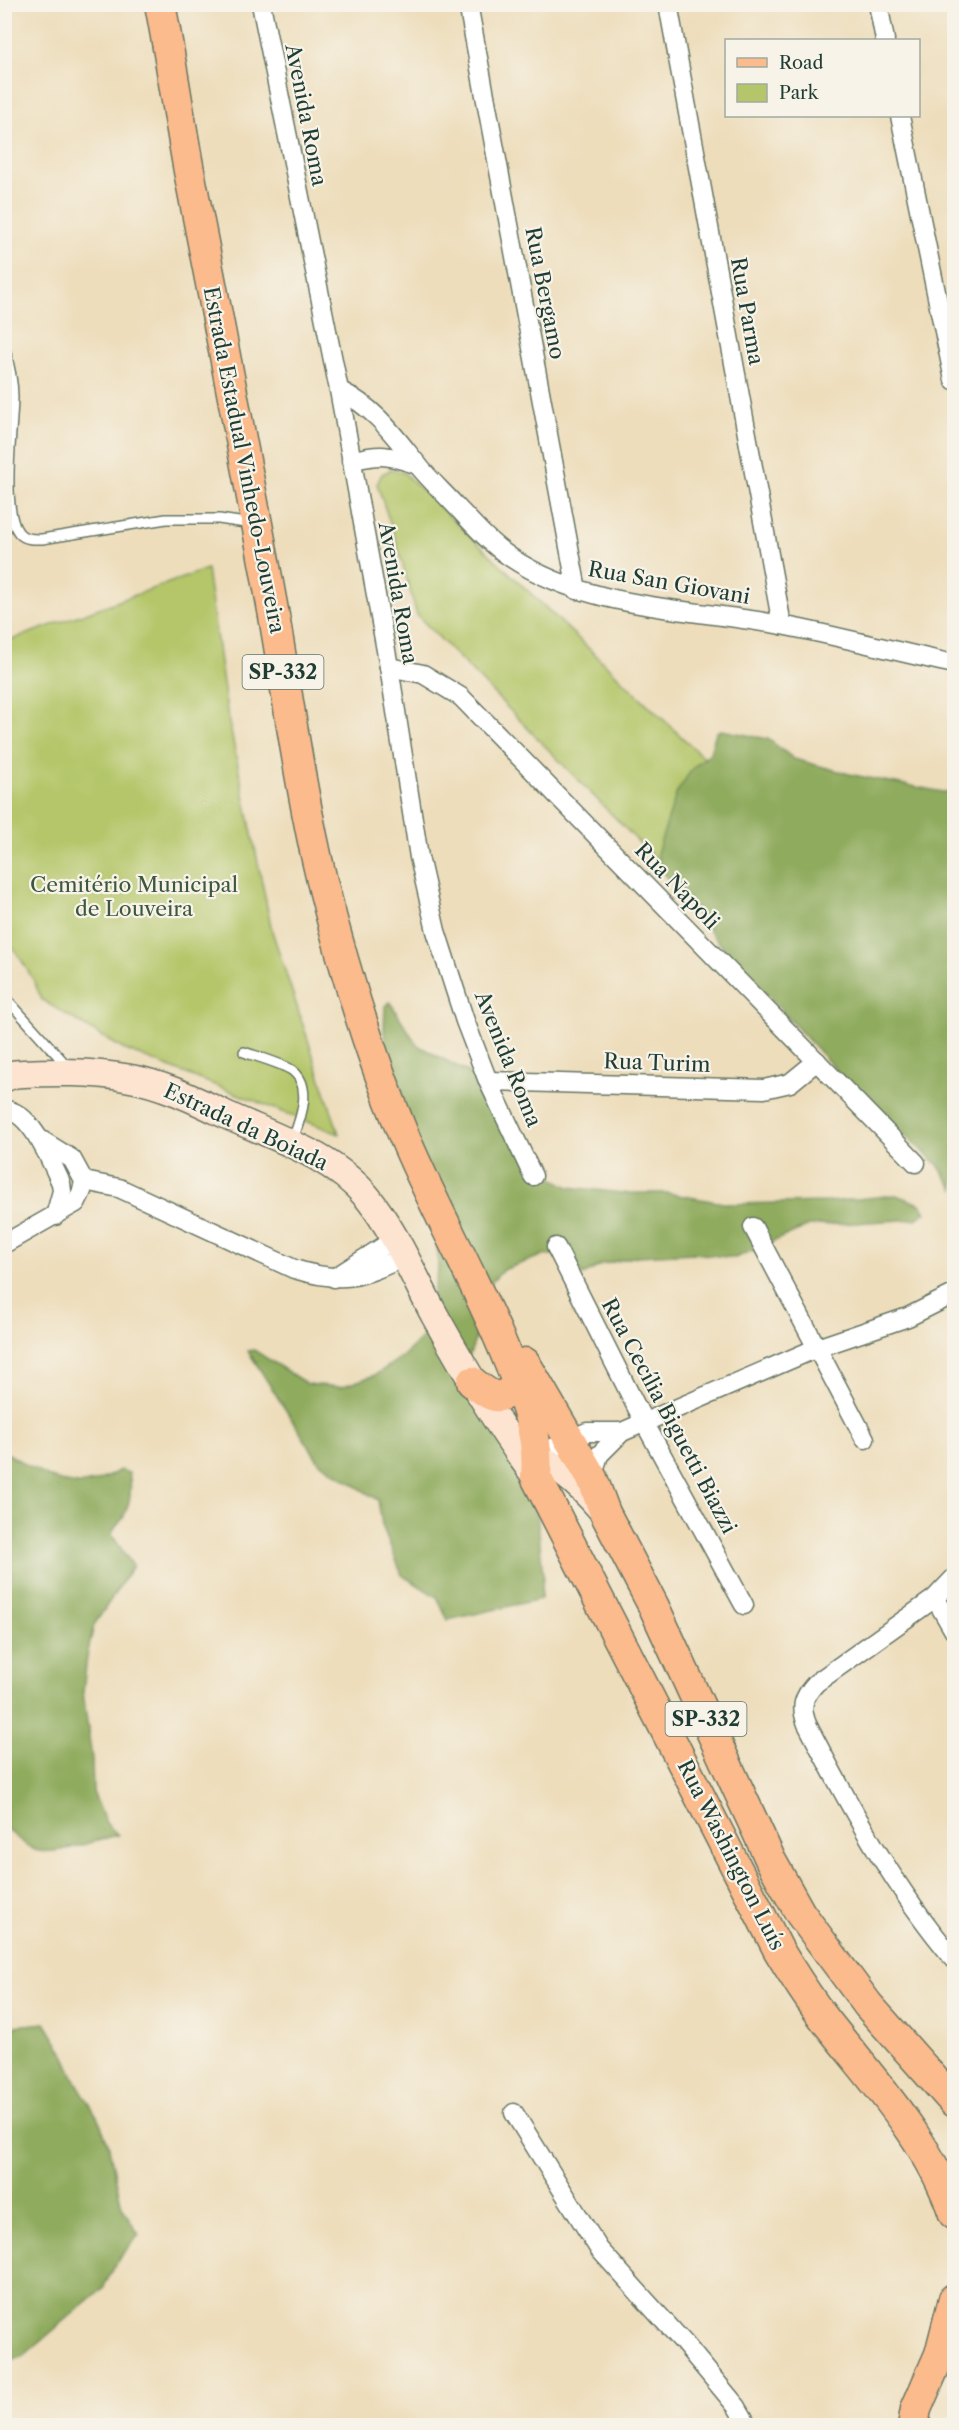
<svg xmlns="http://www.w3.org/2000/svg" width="959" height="2430" viewBox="0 0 959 2430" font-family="'Libre Caslon Text',serif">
<rect width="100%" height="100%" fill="#f7f3e8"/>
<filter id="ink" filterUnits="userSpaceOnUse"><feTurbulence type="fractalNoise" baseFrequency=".0167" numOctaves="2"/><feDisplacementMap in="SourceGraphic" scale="12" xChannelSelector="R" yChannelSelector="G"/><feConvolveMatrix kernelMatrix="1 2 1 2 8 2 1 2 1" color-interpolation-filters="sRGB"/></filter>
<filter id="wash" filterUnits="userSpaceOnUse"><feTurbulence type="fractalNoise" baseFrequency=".008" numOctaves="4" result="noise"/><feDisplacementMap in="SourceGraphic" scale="24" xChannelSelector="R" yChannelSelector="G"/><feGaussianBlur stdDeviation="1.35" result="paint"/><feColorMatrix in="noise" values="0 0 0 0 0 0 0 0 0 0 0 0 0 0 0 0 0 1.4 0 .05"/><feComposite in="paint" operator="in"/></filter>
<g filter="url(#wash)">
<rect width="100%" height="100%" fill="#edddbb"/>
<g fill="#b4c669" stroke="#6a824e" stroke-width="1.5">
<path d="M390,470L403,472L706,760L954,1165L417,615L396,541L377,484L382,474Z"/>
<path d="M207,569L227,712L272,931L339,1134L123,1049L42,1000L33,979L17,953L5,940V642Z"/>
</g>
<g fill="#8fab5d" stroke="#577448" stroke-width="1.5">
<path d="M721,730L768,739L794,759L853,775L954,794V1189L938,1165L846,1081L713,936L682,892L661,871L657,853L677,792L692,769L710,753L716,732Z"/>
<path d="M390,1002L417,1045L468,1072L519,1149L543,1173L569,1187L622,1193H667L729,1204L829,1202L896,1195L920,1204L926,1212L916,1219L808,1226L735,1258L694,1253L637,1256L601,1265L583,1275L559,1255H544L503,1270L488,1286L481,1323L461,1379L519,1469L537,1511L543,1575L541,1599L448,1620L437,1597L402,1575L382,1525L378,1500L319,1462L248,1351L254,1350L307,1384L341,1387L375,1375L403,1356L430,1330L431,1301L438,1270L437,1237L391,1118L384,1031L385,1007Z"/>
<path d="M5,1452C46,1476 74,1500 120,1470L129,1473C132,1487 130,1503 124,1516C121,1524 114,1525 112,1535L133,1566L94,1625L87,1656L83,1692L92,1759L93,1792L106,1823L118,1835C97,1839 54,1857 35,1850C25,1846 13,1834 5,1828Z"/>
<path d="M45,2023L63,2052L77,2083L97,2116L108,2143L122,2207L139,2235L120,2257L103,2288L23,2356L5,2364V2027Z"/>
</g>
</g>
<g filter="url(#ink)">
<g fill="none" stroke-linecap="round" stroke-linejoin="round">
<g stroke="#677563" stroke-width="12">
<g id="lane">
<path d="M4,346C9,363 13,379 13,397C13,426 0,514 20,534C26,540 35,539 42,539L166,519H219L252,524"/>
<path d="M4,996L69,1068"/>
<path d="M244,1052C255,1056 284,1064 293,1071C314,1088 299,1122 292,1142"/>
</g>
</g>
<g stroke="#677563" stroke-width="21">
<g id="street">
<path d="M261,4L339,390L389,667L419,857L436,931L465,1021L488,1081L533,1176"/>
<path d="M468,4L577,590"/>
<path d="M668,4L782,625"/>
<path d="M878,4L885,40"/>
<path d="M900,116L954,380"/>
<path d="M339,390C375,408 392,433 417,464C428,478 442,491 454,504C471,522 489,543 510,557C589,610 691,608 781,625C839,636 897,652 954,664"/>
<path d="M351,461C380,453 390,455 418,465"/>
<path d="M389,667L423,674L461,697L916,1163"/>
<path d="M488,1081L764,1089L790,1083L817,1061"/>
<path d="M4,1110C30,1109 51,1162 61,1183L62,1191L55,1216"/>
<path d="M84,1181L119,1188L294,1269C343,1284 359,1278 404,1257"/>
<path d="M753,1227L865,1439"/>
<path d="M4,1244L76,1203L82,1191L84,1181L72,1159L38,1138"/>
<path d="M556,1247L644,1422L744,1605"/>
<path d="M334,1278L395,1239"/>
<path d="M538,1455L587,1432H622"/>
<path d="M592,1478L599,1455L622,1432L817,1348L908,1317L954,1294"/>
<path d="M954,1578L935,1598L816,1683C803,1697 800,1707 807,1724C849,1806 894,1888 954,1959"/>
<path d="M935,1598L954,1631"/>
<path d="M514,2113L599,2249L684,2343L737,2407L748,2426"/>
</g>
</g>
<g stroke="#677563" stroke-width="30">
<g id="secondary">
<path d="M4,1078L15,1074C54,1072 90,1071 128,1078C165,1084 199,1102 233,1118C280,1139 334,1157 368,1198C396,1233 414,1277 435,1316C466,1372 498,1426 536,1477"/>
<path d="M519,1447C553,1462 578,1482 602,1510"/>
</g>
</g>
<g stroke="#677563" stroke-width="33">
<g id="primary">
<path d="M160,4C171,60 179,116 189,171C218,319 247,467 274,616C289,704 301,794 322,881C343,965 368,1049 401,1129C432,1205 474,1276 505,1352C522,1394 540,1431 536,1477L778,1949C793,1974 808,1998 826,2021C873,2081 930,2141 954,2214"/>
<path d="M525,1363L592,1478L605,1513L654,1607L771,1861L800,1913L868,2005L954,2102"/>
<path d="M472,1382C492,1397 499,1404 518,1384"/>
<path d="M913,2426L916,2409L940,2354L954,2299"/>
</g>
</g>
<use href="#lane" stroke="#fff" stroke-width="9"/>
<use href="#street" stroke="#fff" stroke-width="18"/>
<use href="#secondary" stroke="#fde4d1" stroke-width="27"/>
<use href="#primary" stroke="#fbbb8c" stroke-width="30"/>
</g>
</g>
<g text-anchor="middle" stroke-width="4.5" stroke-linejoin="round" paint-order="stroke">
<g fill="#f7f3e8" stroke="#60746a" stroke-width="1.5">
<rect x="242.5" y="655" width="81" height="34" rx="4.5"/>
<rect x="665.5" y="1702" width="81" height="34" rx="4.5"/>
</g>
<g font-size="20" font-weight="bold" fill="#1f3d34">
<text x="283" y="679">SP-332</text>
<text x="706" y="1726">SP-332</text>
</g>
<g font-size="21" fill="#1f3d34" stroke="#f7f3e8">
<text transform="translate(306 115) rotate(79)" y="7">Avenida Roma</text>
<text transform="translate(545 293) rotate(79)" y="7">Rua Bergamo</text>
<text transform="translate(747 311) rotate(80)" y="7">Rua Parma</text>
<text transform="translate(244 460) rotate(79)" y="7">Estrada Estadual Vinhedo-Louveira</text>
<text transform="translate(669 583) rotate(10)" y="7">Rua San Giovani</text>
<text transform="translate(398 593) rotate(80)" y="7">Avenida Roma</text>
<text transform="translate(677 886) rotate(46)" y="7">Rua Napoli</text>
<text transform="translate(508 1059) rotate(68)" y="7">Avenida Roma</text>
<text transform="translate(657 1063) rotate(2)" y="7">Rua Turim</text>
<text transform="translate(246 1127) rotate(25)" y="7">Estrada da Boiada</text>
<text transform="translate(669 1416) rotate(62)" y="7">Rua Cecília Biguetti Biazzi</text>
<text transform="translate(731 1855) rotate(63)" y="7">Rua Washington Luís</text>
</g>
<g font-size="21" fill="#3d583f" stroke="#f7f3e8">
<text x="134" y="892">Cemitério Municipal<tspan x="134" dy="24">de Louveira</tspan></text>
</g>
</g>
<rect width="959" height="2430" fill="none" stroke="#f7f3e8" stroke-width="24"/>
<rect x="725" y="39" width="195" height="78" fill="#f7f3e8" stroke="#a1aaa0" stroke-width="1.5"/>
<rect x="737" y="58" width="30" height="9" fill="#fbbb8c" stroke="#a1aaa0" stroke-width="1.5"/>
<text x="779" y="69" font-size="18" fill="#1f3d34">Road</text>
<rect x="737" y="84" width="30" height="18" fill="#b4c669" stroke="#a1aaa0" stroke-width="1.5"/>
<text x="779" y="99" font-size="18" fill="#1f3d34">Park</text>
</svg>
